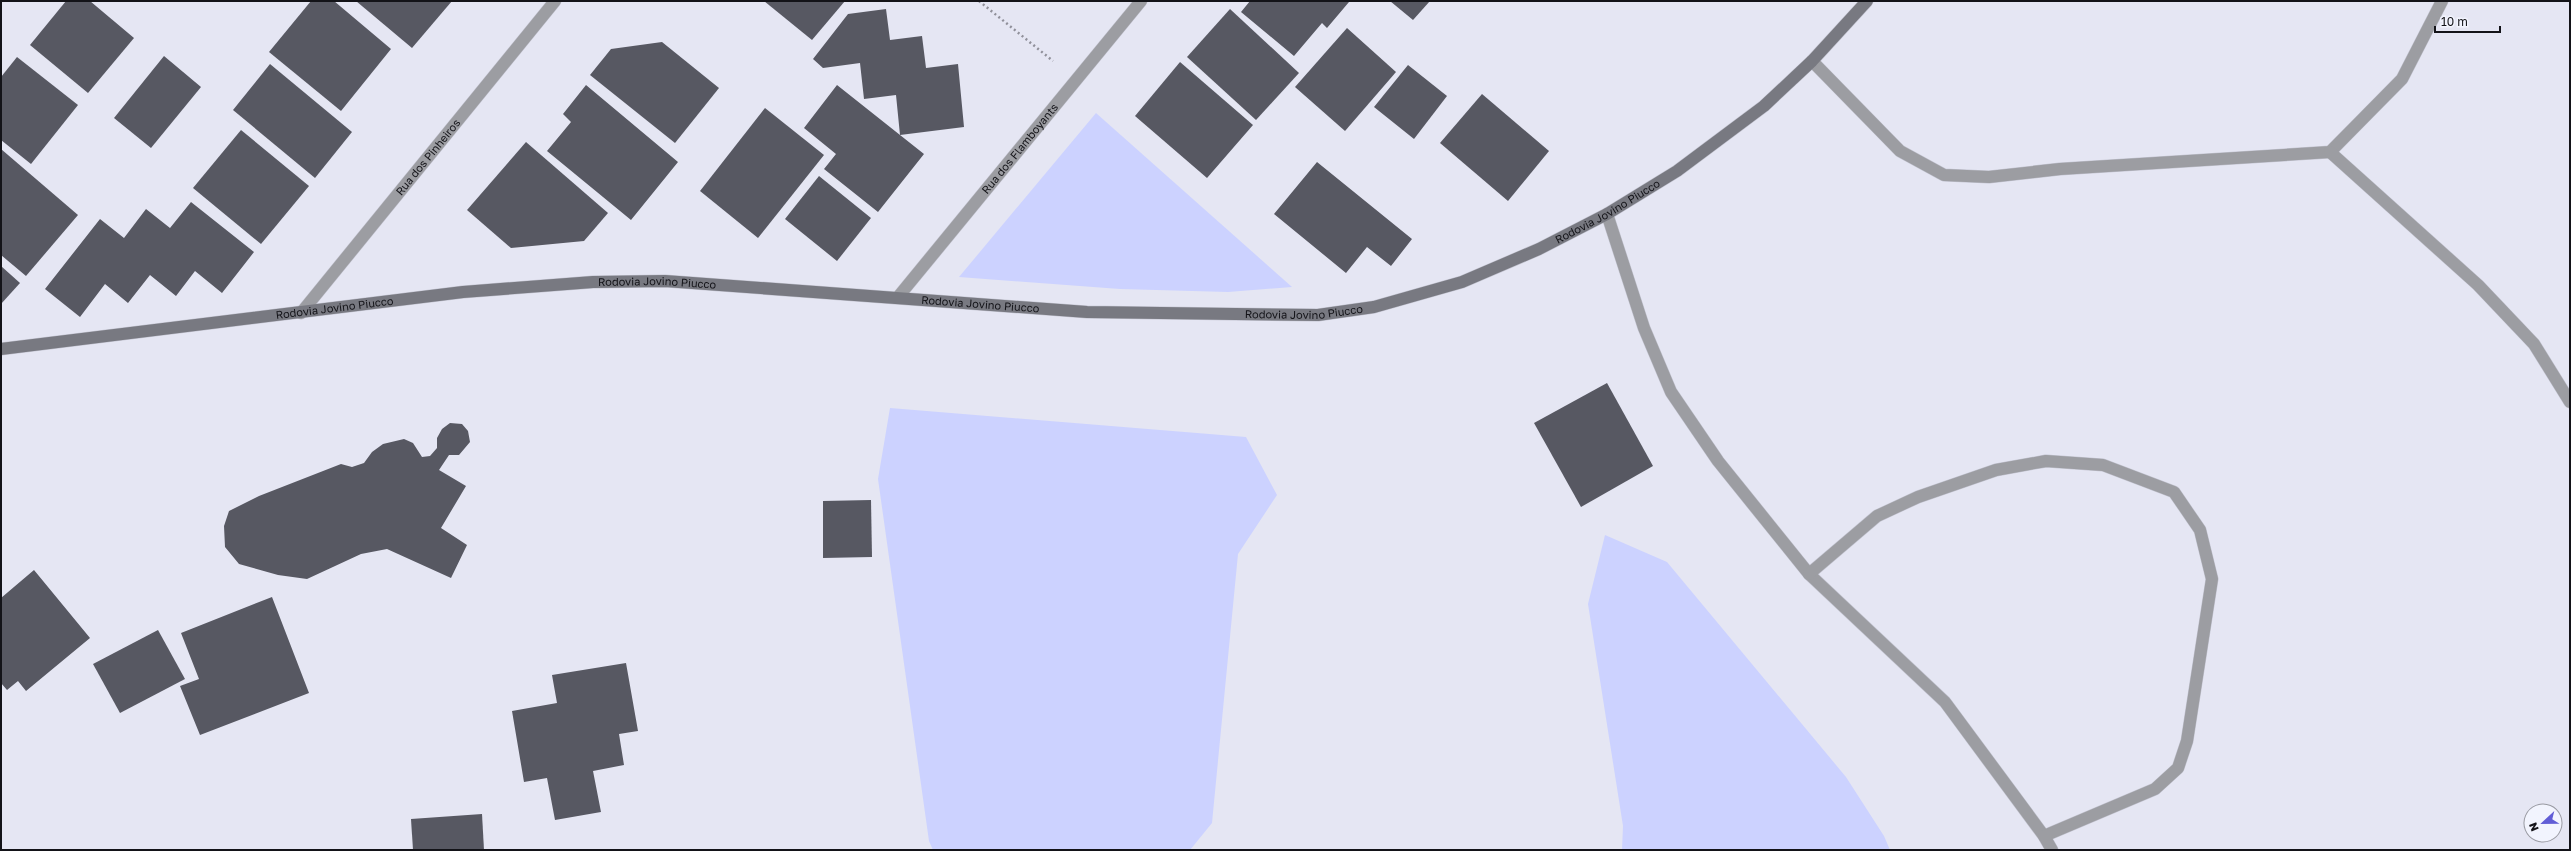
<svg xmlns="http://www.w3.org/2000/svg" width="2571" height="851" viewBox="0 0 2571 851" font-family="'Golos Text',sans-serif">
<rect width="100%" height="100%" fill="#e5e6f3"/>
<g fill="#ccd2ff">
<path d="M1096,113L1292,287L1228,292L1120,289L959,277Z"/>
<path d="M890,408L1246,437L1277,495L1238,554L1212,823L1190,850H933L929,841L878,479Z"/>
<path d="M1605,535L1667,562L1846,777L1884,836L1890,850H1622L1623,826L1588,604Z"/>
</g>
<g fill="#575862">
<path d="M66,1H90L134,38L88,93L30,45Z"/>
<path d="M311,1H334L391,49L341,111L269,52Z"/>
<path d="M356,1H452L412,48Z"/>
<path d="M764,1H845L812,40Z"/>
<path d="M1250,1H1348L1349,2L1327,28L1322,23L1294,56L1241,12Z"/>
<path d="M1390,1H1430L1413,20Z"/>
<path d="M886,9L890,40L922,36L926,68L958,64L964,127L900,135L924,154L878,212L824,169L836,154L804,128L837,85L900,135L896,95L864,99L860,63L823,68L813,59L848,14Z"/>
<path d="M1230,9L1299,73L1256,120L1187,57Z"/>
<path d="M1347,28L1396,72L1345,131L1295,87Z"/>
<path d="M662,42L719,88L675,143L590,75L611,49Z"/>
<path d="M164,56L201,87L151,148L114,118Z"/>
<path d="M17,57L78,105L31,164L1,140V77Z"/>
<path d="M1180,62L1253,125L1207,178L1135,116Z"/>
<path d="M270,64L352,132L315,178L233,110Z"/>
<path d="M1408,65L1447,96L1414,139L1374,107Z"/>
<path d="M586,85L678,162L631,220L547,151L571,122L563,114Z"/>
<path d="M1482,94L1549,151L1508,201L1440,143Z"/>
<path d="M765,108L824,155L758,238L700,191Z"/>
<path d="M241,130L309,186L261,244L193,188Z"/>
<path d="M526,142L608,213L584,241L511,248L467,210Z"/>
<path d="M1,149L78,215L26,276L1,255Z"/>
<path d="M1317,162L1412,239L1391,266L1367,247L1346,273L1274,214Z"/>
<path d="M819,176L871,218L837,261L785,219Z"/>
<path d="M191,202L254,252L222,293L195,271L176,296L150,275L128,303L105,284L80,317L45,289L100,219L124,238L146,209L170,228Z"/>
<path d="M1,266L20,283L1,304Z"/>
<path d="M1607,383L1653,466L1581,507L1534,423Z"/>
<path d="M450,423L462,424L468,431L470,442L459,455H449L439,470L466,486L441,528L467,545L451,578L387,549L361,554L307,579L278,575L239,564L225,547L224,526L229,511L259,496L341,464L352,467L364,463L372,452L383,444L404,439L413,443L422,457L430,456L437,448V438L442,429Z"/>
<path d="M871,500L872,557L823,558V501Z"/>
<path d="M34,570L90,638L26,691L18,681L7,690L1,683V598Z"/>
<path d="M272,597L309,693L200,735L180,686L199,679L181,633Z"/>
<path d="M158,630L185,679L120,713L93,664Z"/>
<path d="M626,663L638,731L619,734L624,765L593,771L601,812L555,820L547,778L524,782L512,711L557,703L552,675Z"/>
<path d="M482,814L484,850H413L411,819Z"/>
</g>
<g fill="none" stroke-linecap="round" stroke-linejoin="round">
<g stroke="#c3c4d0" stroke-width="13">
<g id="street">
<path d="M1812,61L1900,151L1944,175L1989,177L2060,169L2330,152L2402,79L2442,1"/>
<path d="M2330,152L2478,285L2534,344L2570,402"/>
<path d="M1607,214L1644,328L1671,392L1718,461L1809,574L1945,702L2044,836L2052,850"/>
<path id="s1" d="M898,297L1141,1"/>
<path id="s2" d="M301,313L555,1"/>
<path d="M1809,574L1877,516L1918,497L1996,470L2046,461L2103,465L2174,492L2200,530L2212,579L2187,741L2178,768L2155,789L2044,836"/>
</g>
</g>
<g stroke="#c3c4d0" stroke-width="13">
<g id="secondary">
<path id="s3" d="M1,349L463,292L593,282L665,281L1087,312L1318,315L1374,307L1462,282L1539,249L1607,214L1677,171L1764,106L1812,61L1867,1"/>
</g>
</g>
<path stroke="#90909a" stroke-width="2.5" stroke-dasharray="2 3" stroke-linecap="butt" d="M979,1L1053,61"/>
<use href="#street" stroke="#9c9da2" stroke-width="12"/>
<use href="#secondary" stroke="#787981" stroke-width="12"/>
</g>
<g text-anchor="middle" stroke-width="4" stroke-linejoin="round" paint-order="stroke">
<g font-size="11" fill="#131318" stroke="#f2f4fe">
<text dy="4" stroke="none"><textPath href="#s1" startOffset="192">Rua dos Flamboyants</textPath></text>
<text dy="4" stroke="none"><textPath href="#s2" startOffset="201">Rua dos Pinheiros</textPath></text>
<text dy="4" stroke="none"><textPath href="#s3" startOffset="1632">Rodovia Jovino Piucco</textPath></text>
<text dy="4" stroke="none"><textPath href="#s3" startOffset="660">Rodovia Jovino Piucco</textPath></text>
<text dy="4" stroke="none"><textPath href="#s3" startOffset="984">Rodovia Jovino Piucco</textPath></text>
<text dy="4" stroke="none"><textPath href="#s3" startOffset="336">Rodovia Jovino Piucco</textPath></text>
<text dy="4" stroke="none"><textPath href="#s3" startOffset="1308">Rodovia Jovino Piucco</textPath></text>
</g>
</g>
<rect width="2571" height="851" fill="none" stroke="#131318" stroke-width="4"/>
<g transform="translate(2543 823) rotate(248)"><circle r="19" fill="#f2f4fe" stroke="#999aa2"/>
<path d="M0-3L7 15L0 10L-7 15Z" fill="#615dd6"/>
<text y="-6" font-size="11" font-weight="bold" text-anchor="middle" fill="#131318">N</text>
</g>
<path d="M2435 26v6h65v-6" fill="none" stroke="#131318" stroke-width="2"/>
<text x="2441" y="26" font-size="12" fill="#131318" stroke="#f2f4fe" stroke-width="3" paint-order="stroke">10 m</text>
</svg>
